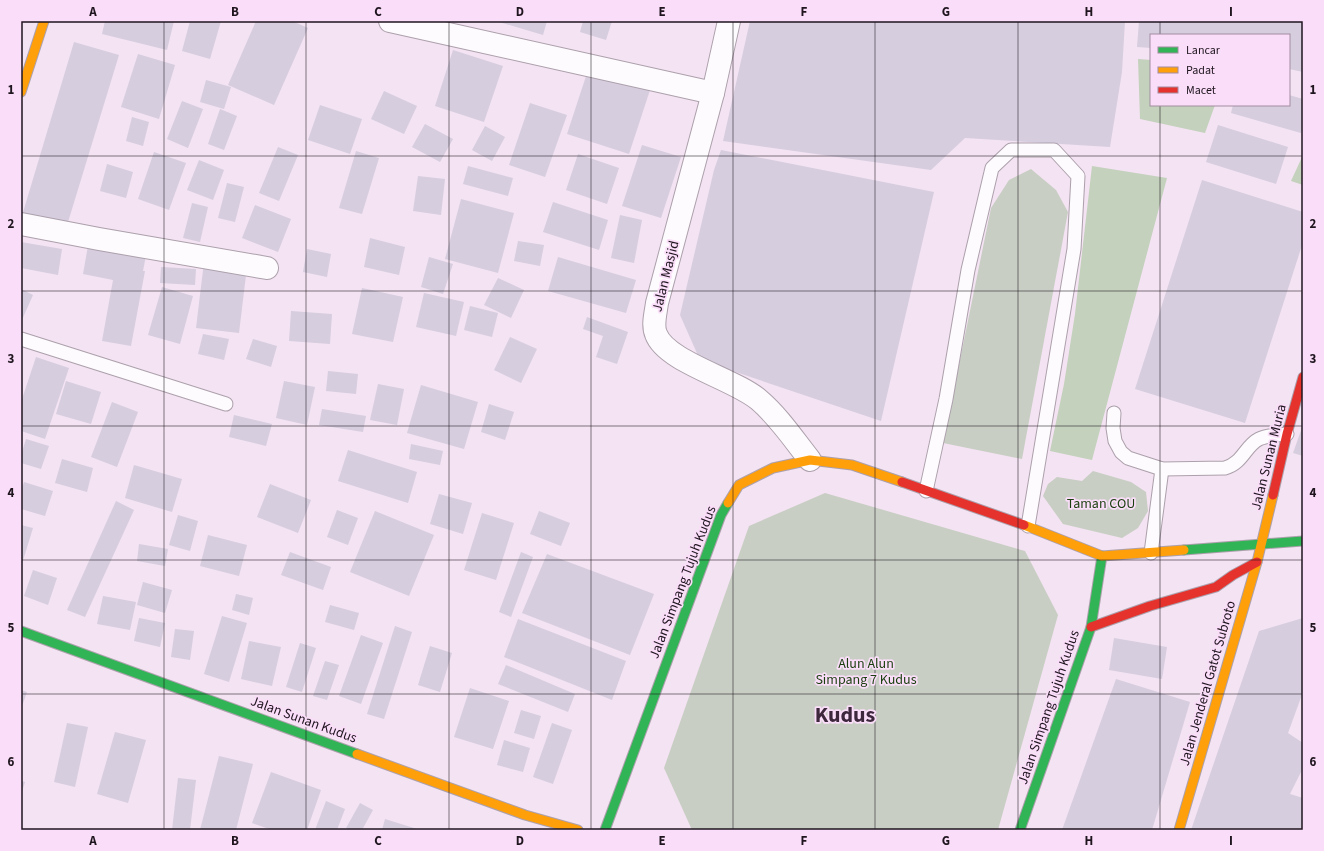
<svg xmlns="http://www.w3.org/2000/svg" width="1324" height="851" viewBox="0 0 1324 851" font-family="'Source Sans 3',sans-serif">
<rect width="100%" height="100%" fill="#f4e3f2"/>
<g fill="#c8cec4">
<path d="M1031,169L1056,190L1068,212L1022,459L943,443L991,208L1009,180Z"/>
<path d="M1093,471L1131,482L1146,492L1148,511L1138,528L1122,538L1063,524L1043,496L1048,484L1057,477L1082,481Z"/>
<path d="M825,493L1025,551L1058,615L998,830H692L664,768L749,526Z"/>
</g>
<g fill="#c3d1bd">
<path d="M1138,59L1151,60V105H1215L1205,133L1140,119Z"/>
<path d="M1303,155V185L1291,181Z"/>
<path d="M1092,166L1167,178L1092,460L1050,451L1064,384L1075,314Z"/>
</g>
<g fill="#d6cddf">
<path d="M105,21H174L167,50L102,34Z"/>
<path d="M190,21H221L210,59L182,51Z"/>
<path d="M256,21H292L308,28L274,105L228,85Z"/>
<path d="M496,21H547L543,35Z"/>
<path d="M583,21H612L606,40L580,32Z"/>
<path d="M750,21H1125L1122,72L1110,147L965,138L931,170L723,141Z"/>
<path d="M1139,21H1303V72L1289,69V35H1151V48L1137,47Z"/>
<path d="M74,42L119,55L65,232L21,219Z"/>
<path d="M453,50L503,66L484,122L435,106Z"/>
<path d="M138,54L175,65L159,119L121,107Z"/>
<path d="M588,70L650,90L629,154L567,134Z"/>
<path d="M206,80L231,87L224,109L200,102Z"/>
<path d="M384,91L417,106L404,134L371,119Z"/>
<path d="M1289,95L1303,99V128L1301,133L1231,113L1233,105H1289Z"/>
<path d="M182,101L203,109L188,148L167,139Z"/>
<path d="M530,103L567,115L545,177L509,165Z"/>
<path d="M320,105L362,119L350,154L308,140Z"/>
<path d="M220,109L237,116L224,150L208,144Z"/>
<path d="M132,117L149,122L143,146L126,141Z"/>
<path d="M425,124L453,139L440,162L412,147Z"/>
<path d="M1218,125L1288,147L1276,184L1206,162Z"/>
<path d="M485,126L505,137L492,161L472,150Z"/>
<path d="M642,145L681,157L661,218L622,206Z"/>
<path d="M278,147L298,155L279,201L259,193Z"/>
<path d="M721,150L934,192L881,421L700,360L680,315L714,170Z"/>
<path d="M356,151L379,158L362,214L339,208Z"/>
<path d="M154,152L186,163L169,210L138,199Z"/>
<path d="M578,154L619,168L607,204L566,190Z"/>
<path d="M199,160L224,170L213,200L187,190Z"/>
<path d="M107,164L133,172L126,198L100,191Z"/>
<path d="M468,166L513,178L508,196L463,184Z"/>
<path d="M418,176L445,179L441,215L413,211Z"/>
<path d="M1202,180L1303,212V242L1245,423L1135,389Z"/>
<path d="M227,183L244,187L235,222L218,218Z"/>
<path d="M461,199L514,213L498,273L445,259Z"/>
<path d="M553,202L608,220L599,250L543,232Z"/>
<path d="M192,203L208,207L200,242L183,238Z"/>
<path d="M255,205L291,219L278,252L242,238Z"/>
<path d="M620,215L642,220L634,263L611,258Z"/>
<path d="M370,238L405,247L399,275L364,267Z"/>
<path d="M89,240L147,250L143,271H145L131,346L102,341L113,280L83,274Z"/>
<path d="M518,241L544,245L540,266L514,261Z"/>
<path d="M21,242L62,249L58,275L21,268Z"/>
<path d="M307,249L331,254L327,277L303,272Z"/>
<path d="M429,257L453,264L443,294L421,287Z"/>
<path d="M558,257L636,280L626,313L548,291Z"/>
<path d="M204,262L247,267L239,333L196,328Z"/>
<path d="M161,267L196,269L195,285L160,283Z"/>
<path d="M498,278L524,290L511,318L484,305Z"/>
<path d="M162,287L193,296L180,344L148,335Z"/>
<path d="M362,288L403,297L393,342L352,334Z"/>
<path d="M21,289L33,295L21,322Z"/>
<path d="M424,293L464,302L456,336L416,327Z"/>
<path d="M470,306L498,313L492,337L464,330Z"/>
<path d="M291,311L332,314L330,344L289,341Z"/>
<path d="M587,317L628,332L617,364L596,357L603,336L583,329Z"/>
<path d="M203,334L229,339L224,360L198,354Z"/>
<path d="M510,337L537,349L521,383L494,370Z"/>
<path d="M253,339L277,346L271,367L246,359Z"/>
<path d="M36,357L69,368L45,439L21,431V402Z"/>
<path d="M328,371L358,374L356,394L326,391Z"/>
<path d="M66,381L101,392L91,424L56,414Z"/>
<path d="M284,381L315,387L307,425L276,418Z"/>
<path d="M378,384L404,389L397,425L370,420Z"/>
<path d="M421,385L478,402L464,449L407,433Z"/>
<path d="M112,402L138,412L117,467L91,457Z"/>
<path d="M489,404L514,412L505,440L481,432Z"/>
<path d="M322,409L366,416L363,432L319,425Z"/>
<path d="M234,415L272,424L266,446L229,437Z"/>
<path d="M1303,425V456L1293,453Z"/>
<path d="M26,439L49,446L41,469L21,463V455Z"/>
<path d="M411,444L443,451L440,465L409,459Z"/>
<path d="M348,450L417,472L408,503L338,481Z"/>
<path d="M62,459L93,468L87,492L55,483Z"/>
<path d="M134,465L182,479L172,512L125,498Z"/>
<path d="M24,482L53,491L45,516L21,509V491Z"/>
<path d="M270,484L311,500L298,533L257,517Z"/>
<path d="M439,494L472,503L463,534L430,524Z"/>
<path d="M116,501L134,510L85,617L67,610Z"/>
<path d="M337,510L358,518L348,545L327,537Z"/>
<path d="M375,511L434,535L409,596L350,572Z"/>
<path d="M539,511L570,523L561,546L530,534Z"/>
<path d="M482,513L514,523L496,580L464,570Z"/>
<path d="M178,515L198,521L190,551L169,545Z"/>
<path d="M21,525L33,528L21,567Z"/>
<path d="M208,535L247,545L239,576L200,566Z"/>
<path d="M139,544L168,549L165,566L137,561Z"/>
<path d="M290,552L331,567L323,590L281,575Z"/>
<path d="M521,552L533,557L511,617L499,612Z"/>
<path d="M547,554L654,594L630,655L522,613Z"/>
<path d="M33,570L57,578L48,605L24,596Z"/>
<path d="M143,582L172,590L165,613L137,605Z"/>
<path d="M236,594L253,598L249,615L232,610Z"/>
<path d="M103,596L136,602L130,630L97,624Z"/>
<path d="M330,605L359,613L354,630L325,622Z"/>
<path d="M222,616L247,623L229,682L204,674Z"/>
<path d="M139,618L165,623L160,647L134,641Z"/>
<path d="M1303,618V692L1288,733L1303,743V768L1290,794L1303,798V830H1191L1259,631Z"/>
<path d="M518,619L626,661L612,700L504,657Z"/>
<path d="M395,626L412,632L384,719L367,714Z"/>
<path d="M175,629L194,631L190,660L171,657Z"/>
<path d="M361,635L383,643L361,704L339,696Z"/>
<path d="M1114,638L1167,647L1162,679L1109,670Z"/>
<path d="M249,641L281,647L272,686L241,679Z"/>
<path d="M300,643L316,648L302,692L286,687Z"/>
<path d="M430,646L452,653L440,692L418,685Z"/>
<path d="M325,661L339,665L327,700L313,696Z"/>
<path d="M506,665L575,694L568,712L498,684Z"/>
<path d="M1116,679L1190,702L1152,830H1062Z"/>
<path d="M470,688L509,701L493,749L454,737Z"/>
<path d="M21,690L27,692L21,709Z"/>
<path d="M521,710L541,716L534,739L514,733Z"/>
<path d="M67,723L88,727L75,787L54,782Z"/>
<path d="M552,723L572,730L553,784L533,777Z"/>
<path d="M115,732L146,740L128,803L97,794Z"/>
<path d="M504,740L530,748L523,772L497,765Z"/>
<path d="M219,756L253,764L236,830H200Z"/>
<path d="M271,772L321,790L307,830H272L252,823Z"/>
<path d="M178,778L196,780L190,830H172Z"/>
<path d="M21,781L25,782L21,795Z"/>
<path d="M326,801L345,809L337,830H315Z"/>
<path d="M360,803L373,810L362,830H350L346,828Z"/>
<path d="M385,819L417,829V830H382Z"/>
</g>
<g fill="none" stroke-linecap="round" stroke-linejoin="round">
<g stroke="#aca0ac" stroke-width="15">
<g id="lane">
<path d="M21,339L226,404"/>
<path d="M1114,413L1113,428L1115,441L1121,452L1128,458L1162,469L1225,468C1243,463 1245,446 1259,439C1267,435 1279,435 1287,434"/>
<path d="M926,491L946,399L968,270L992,168L1011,150H1054L1078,176L1074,249L1028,526"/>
<path d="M1151,553L1162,469"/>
</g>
</g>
<g stroke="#aca0ac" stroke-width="24">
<g id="street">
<path d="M390,21L713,93"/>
<path d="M729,21L713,93L657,303C656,312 652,325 656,334C666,362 735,379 759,400C779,417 794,440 810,460"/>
<path d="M21,224L99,239L267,268"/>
</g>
</g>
<g stroke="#aca0ac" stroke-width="11">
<g id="fast">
<path d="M1184,550L1303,541"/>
<path d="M21,631L357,754"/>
<path d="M605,830L721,515L728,503"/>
<path d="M1020,830L1091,627L1102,556"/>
</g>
</g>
<g stroke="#aca0ac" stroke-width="11">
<g id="slow">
<path d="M21,92L44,21"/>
<path d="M728,503L739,485L773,468L810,460L852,465L902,482"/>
<path d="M1024,525L1102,556L1184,550"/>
<path d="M357,754L525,815L578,830"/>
<path d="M1179,830L1257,562L1273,495"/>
</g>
</g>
<g stroke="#aca0ac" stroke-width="11">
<g id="jam">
<path d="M902,482L1024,525"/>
<path d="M1273,495L1287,434L1303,377"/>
<path d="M1091,627L1150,606L1216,587L1233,575L1257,562"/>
</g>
</g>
<use href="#lane" stroke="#fdfbfd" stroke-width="13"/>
<use href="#street" stroke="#fdfbfd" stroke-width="22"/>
<use href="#fast" stroke="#30b455" stroke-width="9"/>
<use href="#slow" stroke="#ff9f0a" stroke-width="9"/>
<use href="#jam" stroke="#e5322d" stroke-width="9"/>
</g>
<path fill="none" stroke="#1f151f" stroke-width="1" stroke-opacity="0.55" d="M164,21V830M306,21V830M449,21V830M591,21V830M733,21V830M875,21V830M1018,21V830M1160,21V35M1160,105V830M21,156H1303M21,291H1303M21,426H1303M21,560H1303M21,694H1303"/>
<g text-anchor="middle" stroke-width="3.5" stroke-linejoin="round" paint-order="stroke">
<g font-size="14" fill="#1f151f" stroke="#faddf8">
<text transform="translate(665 276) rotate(-76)" y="5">Jalan Masjid</text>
<text transform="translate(1268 457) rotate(-76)" y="5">Jalan Sunan Muria</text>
<text transform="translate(682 582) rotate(-69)" y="5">Jalan Simpang Tujuh Kudus</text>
<text transform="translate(1207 683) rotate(-74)" y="5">Jalan Jenderal Gatot Subroto</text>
<text transform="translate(1048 707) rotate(-71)" y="5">Jalan Simpang Tujuh Kudus</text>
<text transform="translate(304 719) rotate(20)" y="5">Jalan Sunan Kudus</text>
</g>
<g font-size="14" fill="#183f0d" stroke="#faddf8">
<text x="1101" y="508">Taman COU</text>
<text x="866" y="668">Alun Alun<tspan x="866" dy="16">Simpang 7 Kudus</tspan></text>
</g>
<g font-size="22" font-weight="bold" fill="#3d273c" stroke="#faddf8">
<text x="845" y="722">Kudus</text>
</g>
</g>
<rect width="1324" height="851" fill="none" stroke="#faddf8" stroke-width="44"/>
<rect x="1150" y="34" width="140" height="72" fill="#faddf8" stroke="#a28da1"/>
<rect x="1158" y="47" width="20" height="6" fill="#30b455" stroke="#a28da1"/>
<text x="1186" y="54" font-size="12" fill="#1f151f">Lancar</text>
<rect x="1158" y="67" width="20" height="6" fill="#ff9f0a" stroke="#a28da1"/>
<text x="1186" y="74" font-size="12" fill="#1f151f">Padat</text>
<rect x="1158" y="87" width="20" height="6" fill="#e5322d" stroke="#a28da1"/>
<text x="1186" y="94" font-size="12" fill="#1f151f">Macet</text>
<rect x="22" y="22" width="1280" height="807" fill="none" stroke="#1f151f" stroke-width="1.5"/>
<g font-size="13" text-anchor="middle" font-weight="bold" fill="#1f151f">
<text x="93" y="16">A</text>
<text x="235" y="16">B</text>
<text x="378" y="16">C</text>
<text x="520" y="16">D</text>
<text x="662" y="16">E</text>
<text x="804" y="16">F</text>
<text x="946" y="16">G</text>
<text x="1089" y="16">H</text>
<text x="1231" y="16">I</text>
<text x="11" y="94">1</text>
<text x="1313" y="94">1</text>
<text x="11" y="228">2</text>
<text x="1313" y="228">2</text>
<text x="11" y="363">3</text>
<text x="1313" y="363">3</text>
<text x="11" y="497">4</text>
<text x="1313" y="497">4</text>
<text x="11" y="632">5</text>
<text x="1313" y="632">5</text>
<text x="11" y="766">6</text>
<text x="1313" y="766">6</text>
<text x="93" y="845">A</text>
<text x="235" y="845">B</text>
<text x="378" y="845">C</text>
<text x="520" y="845">D</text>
<text x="662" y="845">E</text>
<text x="804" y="845">F</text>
<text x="946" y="845">G</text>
<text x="1089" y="845">H</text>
<text x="1231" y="845">I</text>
</g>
</svg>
